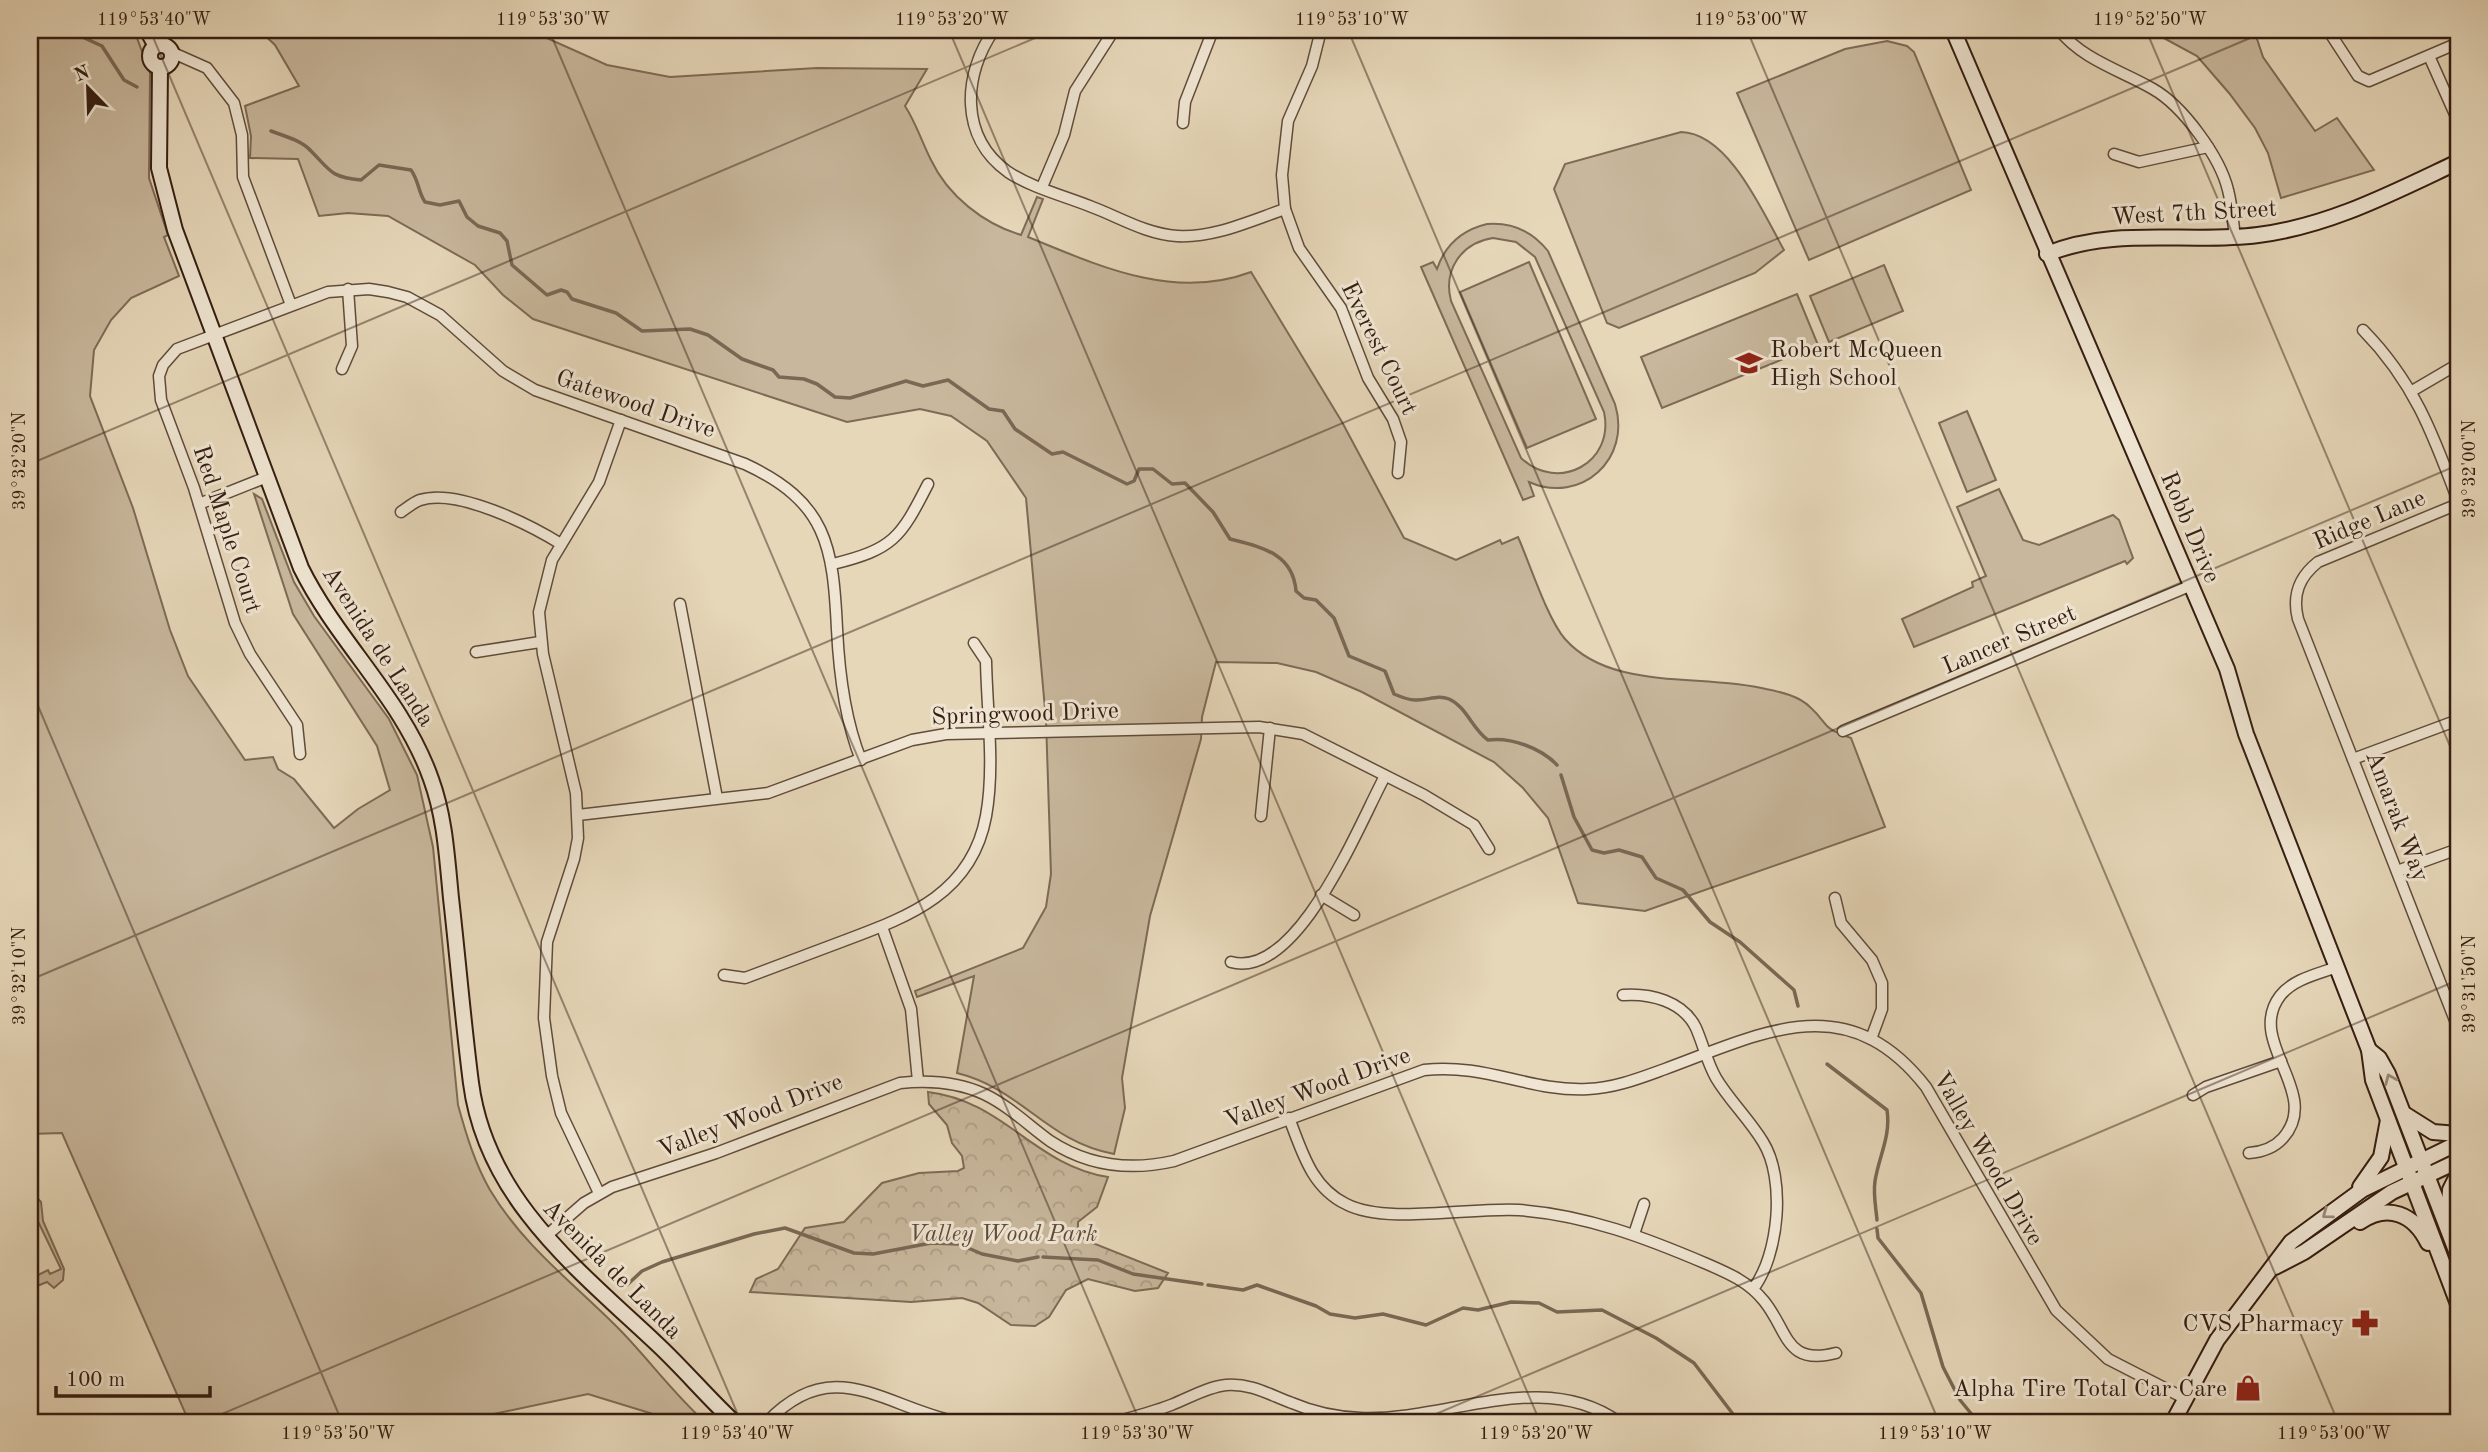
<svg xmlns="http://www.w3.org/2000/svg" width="2488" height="1452" viewBox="0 0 2488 1452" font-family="'Old Standard TT',serif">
<defs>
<pattern id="park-crowns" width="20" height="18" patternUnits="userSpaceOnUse" patternTransform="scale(1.75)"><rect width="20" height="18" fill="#c8b79c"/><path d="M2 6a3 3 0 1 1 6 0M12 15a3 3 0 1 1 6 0" fill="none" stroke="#ac9d85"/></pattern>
</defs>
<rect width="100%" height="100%" fill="#e6d7b9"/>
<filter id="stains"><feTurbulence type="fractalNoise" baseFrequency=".00286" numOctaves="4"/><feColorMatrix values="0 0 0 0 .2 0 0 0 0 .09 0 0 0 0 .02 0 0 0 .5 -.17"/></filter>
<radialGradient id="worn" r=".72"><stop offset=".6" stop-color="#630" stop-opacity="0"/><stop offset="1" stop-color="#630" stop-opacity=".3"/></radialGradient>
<g fill="#c8b79c" stroke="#7e6a56" stroke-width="2" fill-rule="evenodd">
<path d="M30,30H134L150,73L149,178L168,235L164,237L179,276L131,298L111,320L94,350L90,396L133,508L170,630L188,676L245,760L273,757L278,769L294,779L334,828L358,809L390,790L377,746L293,614L254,494L262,499L294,582L314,616L389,719L417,775L433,847L458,1105C466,1134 475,1164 490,1190C524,1247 576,1285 621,1331C650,1361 674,1394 705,1422H667L653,1414L588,1394L489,1415L473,1422H183L187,1417L62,1133L30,1134Z"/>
<path d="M259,30H529L607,65L670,77L817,68L927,69L905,106C916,123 922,142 931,160C948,196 984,224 1021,235L1037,197L1043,199L1028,237C1099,266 1174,301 1251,272L1342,422L1404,538L1456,560L1500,540L1502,544L1518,537C1530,564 1547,618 1565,639C1612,692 1702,673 1766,689C1781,692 1799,696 1810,707C1830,725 1819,727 1851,738L1885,827L1645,911L1578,903L1548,818L1523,788L1494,762L1362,692L1316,672L1277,663L1216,662L1202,717L1201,739L1150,916L1122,1078L1125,1108L1114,1154C1047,1142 1022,1089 957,1073L974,976L917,997L915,991L1023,948L1046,907L1051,874L1046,720L1026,498L987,441L951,416L920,409L847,422L533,319L503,295L475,265L388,216L348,213L319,216L298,159L250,158L251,136L245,106L299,86L275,45Z"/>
<path d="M2149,30H2254L2263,57L2315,131L2337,118L2374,170L2281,198L2268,153L2255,128L2229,93L2197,56Z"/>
<path d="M1887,41L1907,46L1914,52L1971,190L1809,260L1737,93L1845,49Z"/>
<path d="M1681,132C1729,133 1763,213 1784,250L1755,273L1619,328L1607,323L1554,189L1565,164Z"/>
<path d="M1487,224C1512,222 1532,231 1548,251L1615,404C1632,459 1581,505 1529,482L1534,496L1523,500L1421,267L1433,262L1437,269C1445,245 1462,230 1487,224ZM1493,238L1516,242L1535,257L1604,412C1615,463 1558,493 1521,458L1451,301C1443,270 1461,243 1493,238Z"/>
<path d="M1529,262L1596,419L1527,448L1460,292Z"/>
<path d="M1884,265L1903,311L1829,342L1810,296Z"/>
<path d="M1797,294L1818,345L1662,408L1641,357Z"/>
<path d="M1967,411L1996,480L1967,492L1939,423Z"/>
<path d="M1999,489L2023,540L2039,545L2113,515L2119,520L2133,558L2127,564L2125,561L1914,647L1902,619L1973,587L1972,582L1986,576L1957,507Z"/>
<path d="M30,1190L41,1202L43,1221L64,1269L63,1280L54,1288L47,1282L30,1289V1283L35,1281L34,1277L48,1270L50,1274L61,1269L32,1209Z"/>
</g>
<path fill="url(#park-crowns)" stroke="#7e6a56" stroke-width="2" d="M928,1092C1004,1101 1034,1165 1108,1177L1097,1207L1078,1222V1231L1085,1240L1168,1273L1158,1288L1135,1291L1088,1279L1066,1290L1049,1317L1035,1326L1011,1325L978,1303L962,1298L911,1302L750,1292L756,1279L778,1269L805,1228L844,1222L882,1183L919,1173L958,1171L964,1168L962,1156L952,1143L947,1125L929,1104Z"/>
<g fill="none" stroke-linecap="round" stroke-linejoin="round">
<g stroke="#7a6754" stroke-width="3.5">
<path d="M67,30L102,46L124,80L137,87"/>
<path d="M271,131C284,136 301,140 311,151C331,171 330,177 361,180L379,165L411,170C419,181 418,192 425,202L440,205L459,201L467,217L478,226L500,233L507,241L512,265L547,295L561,290L567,292L572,299L616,313L642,331L690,329L708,335L742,359L773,370L779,377L804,379L817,384L835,397L850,398L906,381L923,386L948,380L989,409L1003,411L1015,429L1052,454L1063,452L1127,484L1134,481L1139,469H1153L1172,484L1185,483L1213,512L1230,539C1261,547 1293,553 1296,591L1304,598L1316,600L1334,618L1349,656L1385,671L1394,694C1401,697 1408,700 1415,700C1427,701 1437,694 1449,699C1467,707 1472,729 1488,740C1511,737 1541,748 1557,765"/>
<path d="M1561,775L1574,817L1592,850L1604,853L1619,850L1642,857L1656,878L1683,890L1710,922L1740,942L1794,990L1798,1006"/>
<path d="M1827,1064L1887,1110C1891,1136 1879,1156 1875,1181C1873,1194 1876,1208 1877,1220"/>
<path d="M1877,1229L1878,1238L1921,1293L1943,1367L1960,1400L1978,1422"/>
<path d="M1043,1257L1098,1260L1133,1274L1202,1284"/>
<path d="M627,1285L642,1271L662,1262L754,1234L785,1228L854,1253L873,1254L931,1243L959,1244L982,1254L1018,1261L1038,1257"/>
<path d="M1208,1285L1243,1290L1257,1285L1316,1306L1330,1314L1355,1318L1383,1314L1426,1325L1463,1308L1478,1310L1511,1302L1539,1303L1557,1312L1602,1310L1656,1338L1694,1363L1739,1422"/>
</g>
<g stroke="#604c3b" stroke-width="13">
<g id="street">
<path d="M994,30C963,74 959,137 1008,172C1032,188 1065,196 1092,207C1119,217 1146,234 1177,236C1214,238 1250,221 1285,209"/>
<path d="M1321,30L1312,66L1288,121L1282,175L1285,209L1299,248L1341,308L1368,378L1393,419L1401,442L1398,473"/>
<path d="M2059,30C2083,60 2120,70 2153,89C2183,106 2220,157 2228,190C2232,205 2233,222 2235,238"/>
<path d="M2328,30L2358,76L2369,81L2458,43"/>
<path d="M171,52L207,68L234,103L242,135L243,177L291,305"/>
<path d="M2429,56L2458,121"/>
<path d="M1183,123L1185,102L1213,30"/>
<path d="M2114,154L2139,162L2208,147"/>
<path d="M1042,187L1064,135L1075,91L1114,30"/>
<path d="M2363,330C2414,382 2433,434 2458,501"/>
<path d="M342,369L352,346L348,289"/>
<path d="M2412,391L2458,364"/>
<path d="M199,504L267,477"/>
<path d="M2458,504L2318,562C2299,577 2292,595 2298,619L2458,1028"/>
<path d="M401,512C407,508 414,502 420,500C458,488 530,525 561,544"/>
<path d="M833,564C893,549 900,539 928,484"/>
<path d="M680,604L717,798"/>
<path d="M476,652L540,642"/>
<path d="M1843,731L2192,585"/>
<path d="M300,754L297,725L250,654L235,623L194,488L161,400L159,376L163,365L177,349L328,292L369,289L388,292L407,297L440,315L503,371L535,390L745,464C827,502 833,546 837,629C839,671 845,720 861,760"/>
<path d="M2353,759L2458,720"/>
<path d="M578,815L768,793L912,740L946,734L1259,727L1303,734L1424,795L1474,825L1489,849"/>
<path d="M1261,816L1270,728"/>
<path d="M2397,871L2458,849"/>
<path d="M1321,895L1354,915"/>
<path d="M1835,898L1841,923L1872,960L1882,983V1009L1871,1039"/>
<path d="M882,927L911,1009L918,1081"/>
<path d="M1231,962C1298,980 1359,824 1385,776"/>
<path d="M724,975L745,978C779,965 812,953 846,940C910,916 972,893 986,816C995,767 987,712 986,661L974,643"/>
<path d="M1623,995C1650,993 1683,1001 1696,1028C1703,1044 1707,1062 1716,1078C1729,1100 1749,1119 1763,1142C1786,1179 1779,1255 1753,1289"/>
<path d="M2193,1095L2206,1087L2281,1061"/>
<path d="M1289,1118C1302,1151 1311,1187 1346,1204C1386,1225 1471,1207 1519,1210C1586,1215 1646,1238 1707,1264C1728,1273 1749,1282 1764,1301C1789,1332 1785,1366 1836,1353"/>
<path d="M2249,1153C2262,1152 2275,1147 2283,1138C2323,1093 2245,1042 2280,996C2293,979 2318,974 2337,967"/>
<path d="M599,1193L561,1113L552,1076L544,1018L547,942L574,859L578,838L576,793L543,654L539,612L552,560L599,482L621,420"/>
<path d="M1634,1234L1644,1204"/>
<path d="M545,1237L584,1203L612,1187L716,1153L900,1083C929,1080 958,1082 984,1094C1009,1106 1028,1125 1050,1141C1088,1166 1130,1171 1174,1161L1424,1070C1486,1063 1530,1092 1588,1089C1615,1088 1640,1078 1665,1069C1763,1033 1847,986 1926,1087L2056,1310L2108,1359L2184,1398"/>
<path d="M767,1422C834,1352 884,1407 957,1422"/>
<path d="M1115,1422C1134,1417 1153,1412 1171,1405C1189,1398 1207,1387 1226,1385C1251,1383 1270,1395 1292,1403C1313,1412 1337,1417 1360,1418C1445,1422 1542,1367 1619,1422"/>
<path d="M1308,1422L1311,1410"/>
</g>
</g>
<g stroke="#341d11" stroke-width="18">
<g id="secondary">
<path d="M147,30L156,46"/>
<path d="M1953,30L2227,669L2246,734L2369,1050L2373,1080L2458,1304"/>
<circle cx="161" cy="56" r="11"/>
<path d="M160,67L159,168L175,230L301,568C338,643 403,699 431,779C445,817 447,858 451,898C458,960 463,1021 471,1083C486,1198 576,1268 656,1343C683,1368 707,1397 734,1422"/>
<path d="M2047,254C2115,226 2188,244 2258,235C2330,226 2394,192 2458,162"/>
<path d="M2369,1050L2379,1058L2388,1074L2458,1256"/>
<path d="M2406,1115L2433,1132L2458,1134"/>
<path d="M2360,1187L2381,1157L2388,1120"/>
<path d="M2448,1221L2450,1190L2458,1174"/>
<path d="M2360,1222C2388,1203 2414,1214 2428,1243"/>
<path d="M2275,1267L2304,1252L2392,1192L2458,1161"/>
<path d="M2173,1422L2217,1340L2291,1242L2362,1190L2458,1143"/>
</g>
</g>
<use href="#street" stroke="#efe5d2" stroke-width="10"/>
<use href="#secondary" stroke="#efe5d2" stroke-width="14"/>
</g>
<defs><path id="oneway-chevron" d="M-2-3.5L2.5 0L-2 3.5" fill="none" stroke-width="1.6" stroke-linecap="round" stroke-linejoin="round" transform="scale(1.75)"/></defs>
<g stroke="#9b8b7b">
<use href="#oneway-chevron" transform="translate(2390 1079) rotate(-113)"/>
<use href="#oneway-chevron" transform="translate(2327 1214) rotate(144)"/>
</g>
<path fill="none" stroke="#341d11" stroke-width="2" stroke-opacity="0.45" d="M150,30L741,1422M549,30L1140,1422M949,30L1540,1422M1348,30L1939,1422M1747,30L2338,1422M2146,30L2458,765M30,464L1054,30M30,687L342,1422M30,980L2269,30M203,1422L2458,465M1417,1422L2458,980"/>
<defs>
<g id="school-bare" transform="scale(2.1)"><path d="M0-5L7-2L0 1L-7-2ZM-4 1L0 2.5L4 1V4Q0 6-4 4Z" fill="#8f2418" stroke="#efe5d2" stroke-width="2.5" paint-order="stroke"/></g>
<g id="pharmacy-bare" transform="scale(2.1)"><path d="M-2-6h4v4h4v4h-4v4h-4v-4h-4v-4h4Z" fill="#8f2418" stroke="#efe5d2" stroke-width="2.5" paint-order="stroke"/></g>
<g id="shop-bare" transform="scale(2.1)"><path d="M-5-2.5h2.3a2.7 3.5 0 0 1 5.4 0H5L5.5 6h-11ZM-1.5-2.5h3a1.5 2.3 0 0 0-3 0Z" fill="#8f2418" stroke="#efe5d2" stroke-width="2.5" paint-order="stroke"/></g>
</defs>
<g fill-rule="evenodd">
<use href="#school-bare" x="1749" y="363"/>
<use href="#pharmacy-bare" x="2365" y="1323"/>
<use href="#shop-bare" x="2248" y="1388"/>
</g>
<g text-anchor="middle" stroke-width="6" stroke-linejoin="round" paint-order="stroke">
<g font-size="24" fill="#341d11" stroke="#efe5d2">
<text transform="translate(2194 212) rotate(-3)" y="8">West 7th Street</text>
<text transform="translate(1380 348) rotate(64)" y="8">Everest Court</text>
<text transform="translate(636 403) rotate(19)" y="8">Gatewood Drive</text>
<text transform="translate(2369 519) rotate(-23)" y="8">Ridge Lane</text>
<text transform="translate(2191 527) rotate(67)" y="8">Robb Drive</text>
<text transform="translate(228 529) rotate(72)" y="8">Red Maple Court</text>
<text transform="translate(2009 639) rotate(-23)" y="8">Lancer Street</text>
<text transform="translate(379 646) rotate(57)" y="8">Avenida de Landa</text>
<text transform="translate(1025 713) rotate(-2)" y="8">Springwood Drive</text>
<text transform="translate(2398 816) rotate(69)" y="8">Amarak Way</text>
<text transform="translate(1317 1087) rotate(-20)" y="8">Valley Wood Drive</text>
<text transform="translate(750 1115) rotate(-21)" y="8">Valley Wood Drive</text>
<text transform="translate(1989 1158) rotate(60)" y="8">Valley Wood Drive</text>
<text transform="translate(613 1269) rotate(45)" y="8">Avenida de Landa</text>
</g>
<g font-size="24" fill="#341d11" stroke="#efe5d2" text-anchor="end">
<text x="1770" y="357" text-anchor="start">Robert McQueen<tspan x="1770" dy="28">High School</tspan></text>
<text x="2344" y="1331">CVS Pharmacy</text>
<text x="2227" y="1396">Alpha Tire Total Car Care</text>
</g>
<g font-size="24" font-style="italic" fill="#604b3b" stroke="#efe5d2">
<text x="1003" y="1241">Valley Wood Park</text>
</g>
</g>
<rect width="2488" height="1452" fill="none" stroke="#e6d7b9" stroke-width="77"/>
<g transform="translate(88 88) rotate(337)" stroke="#efe5d2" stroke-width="5" paint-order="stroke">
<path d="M0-5L12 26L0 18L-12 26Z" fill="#341d11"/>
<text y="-10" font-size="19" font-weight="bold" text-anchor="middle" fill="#341d11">N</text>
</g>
<path d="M56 1386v10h154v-10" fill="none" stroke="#341d11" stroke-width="3.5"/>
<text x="66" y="1386" font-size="21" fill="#341d11" stroke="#efe5d2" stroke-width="5" paint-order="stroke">100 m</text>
<rect x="38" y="38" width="2412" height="1376" fill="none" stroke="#341d11" stroke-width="2.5"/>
<g font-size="18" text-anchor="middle" fill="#341d11">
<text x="154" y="25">119°53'40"W</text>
<text x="553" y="25">119°53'30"W</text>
<text x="952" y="25">119°53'20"W</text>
<text x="1352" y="25">119°53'10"W</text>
<text x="1751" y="25">119°53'00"W</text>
<text x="2150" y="25">119°52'50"W</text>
<text transform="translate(19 461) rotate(-90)" y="6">39°32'20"N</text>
<text transform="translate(2469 469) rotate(-90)" y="6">39°32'00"N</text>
<text transform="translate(19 976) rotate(-90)" y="6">39°32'10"N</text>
<text transform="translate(2469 984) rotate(-90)" y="6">39°31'50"N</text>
<text x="338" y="1439">119°53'50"W</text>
<text x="737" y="1439">119°53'40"W</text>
<text x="1137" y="1439">119°53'30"W</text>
<text x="1536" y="1439">119°53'20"W</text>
<text x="1935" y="1439">119°53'10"W</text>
<text x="2334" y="1439">119°53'00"W</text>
</g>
<rect width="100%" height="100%" filter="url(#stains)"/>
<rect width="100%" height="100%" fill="url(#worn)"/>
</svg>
